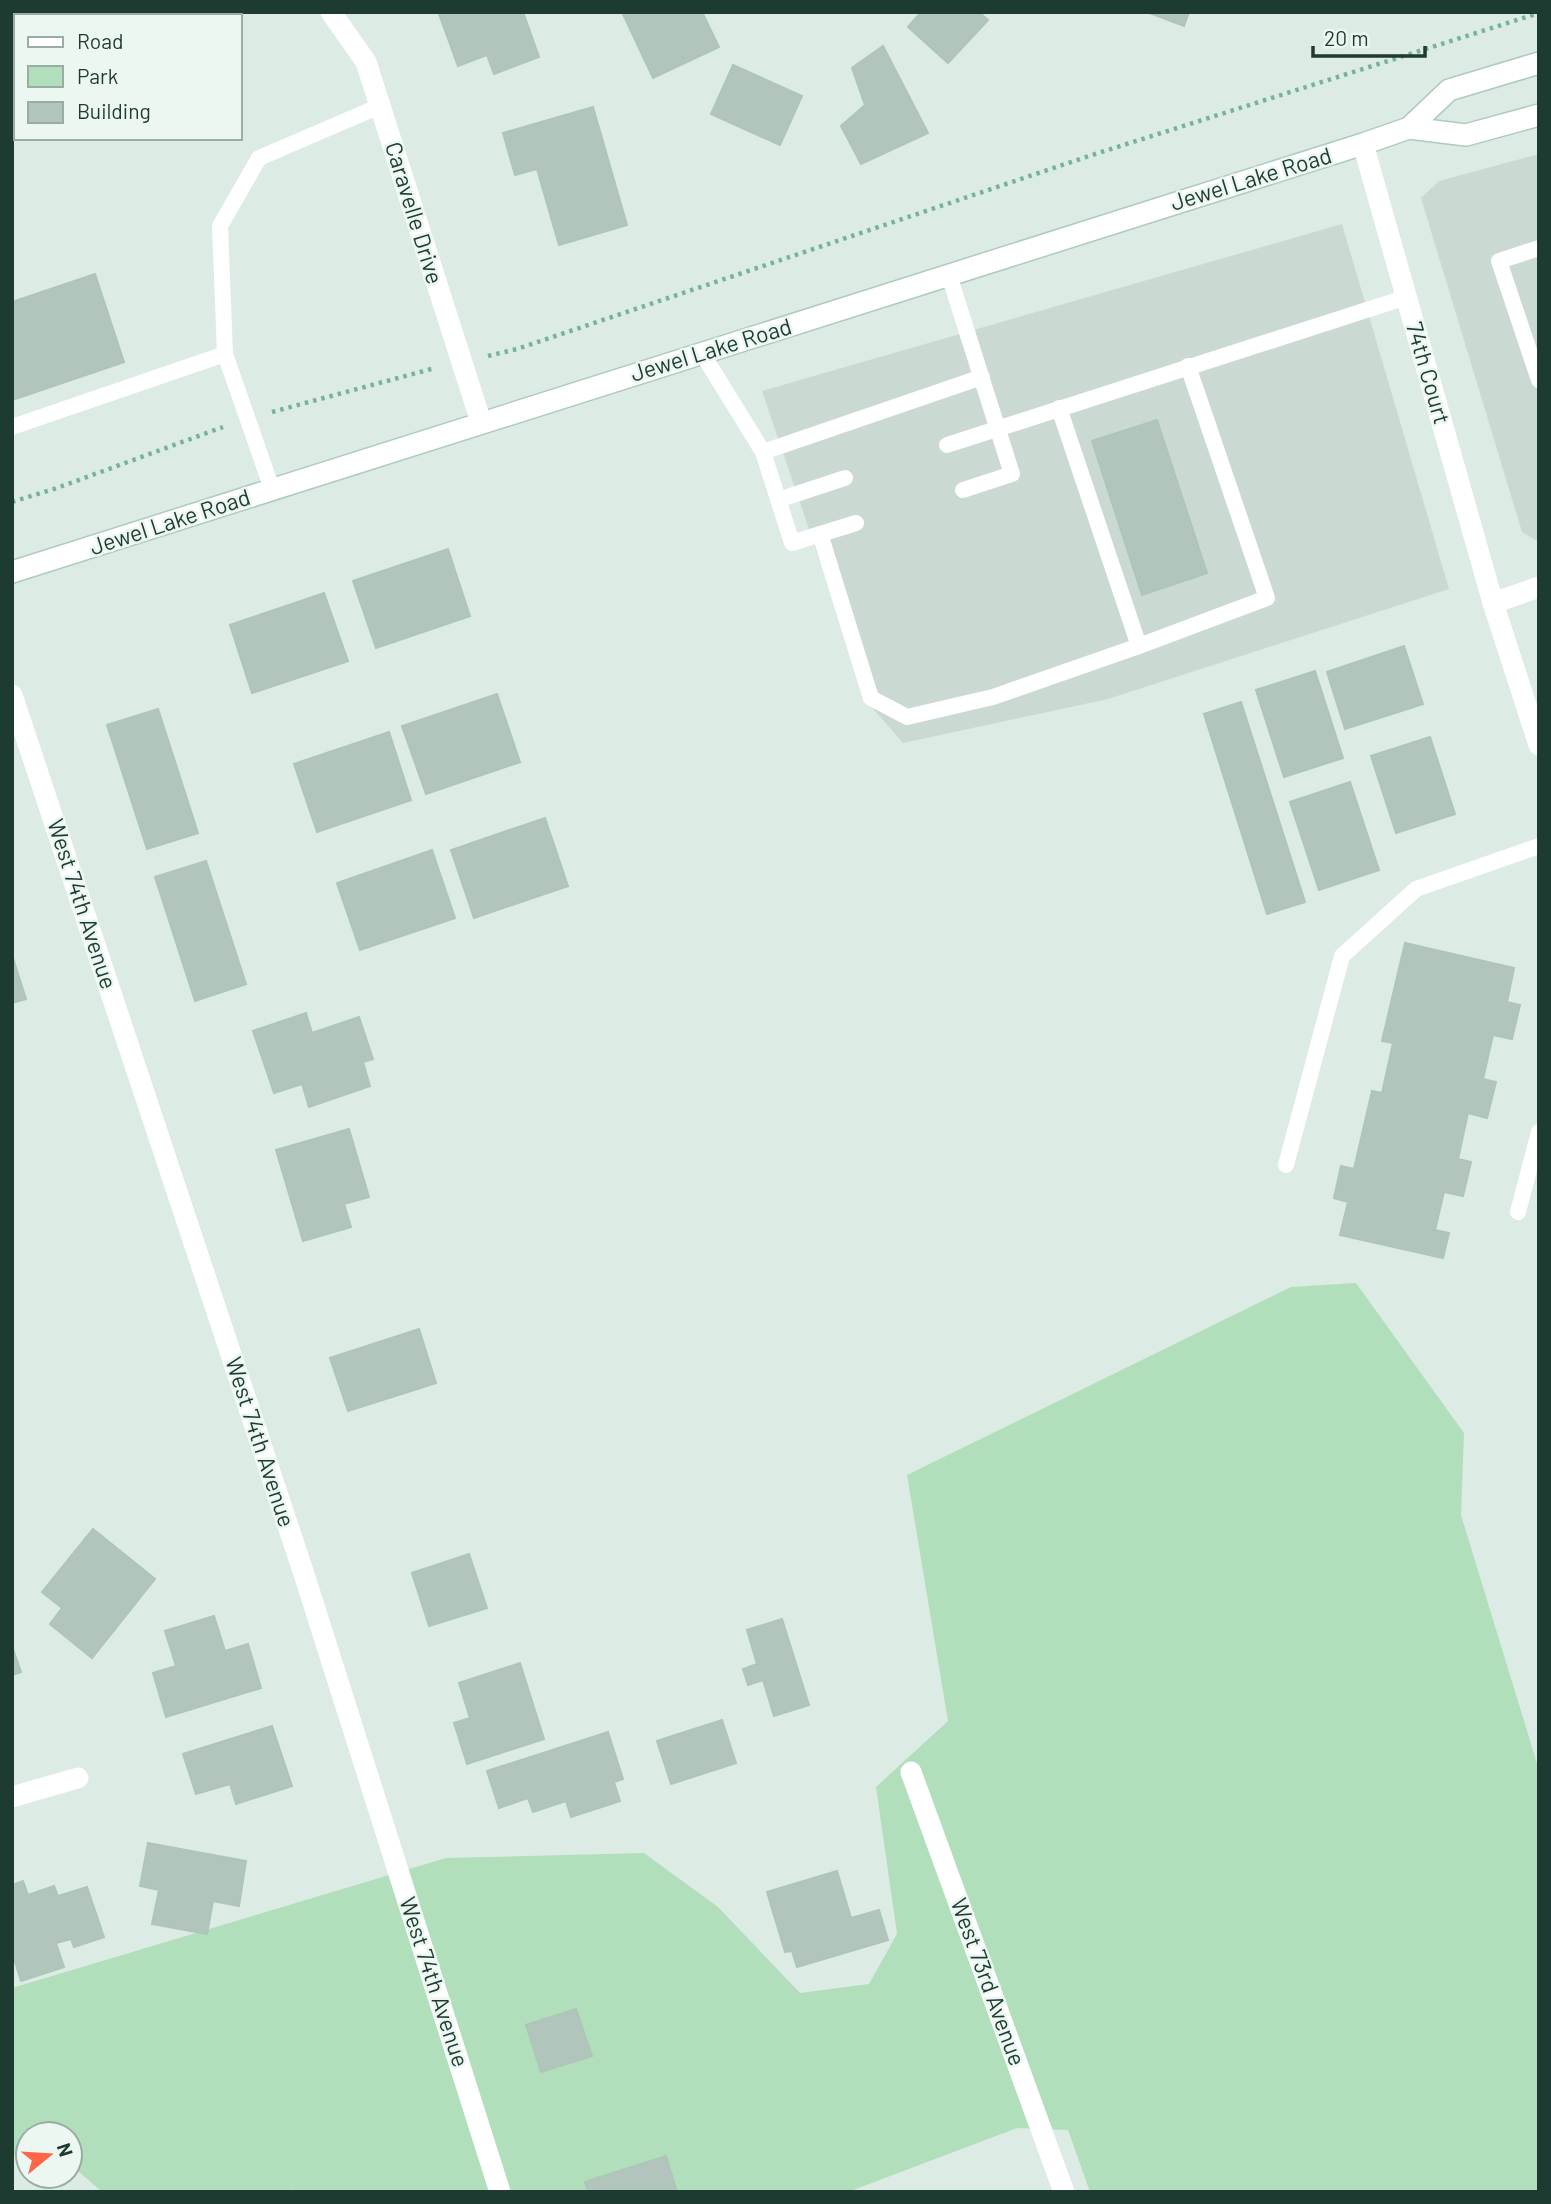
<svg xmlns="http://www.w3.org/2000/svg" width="1551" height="2204" viewBox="0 0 1551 2204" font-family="Barlow,sans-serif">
<rect width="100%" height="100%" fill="#dcebe3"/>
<g fill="#cadad2">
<path d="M1539,154V542L1522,532L1421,198L1439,181Z"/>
<path d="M1342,224L1449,589L1108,699L903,743L868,703L762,391Z"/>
</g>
<path fill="#b2dfbb" d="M1356,1283L1464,1433L1461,1515L1539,1770L1537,1855L1539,1862V2192H1090L1068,2130L1017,2128L848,2192H292V2189L284,2192H102L70,2164V2134H28V2150L12,2156V1988L446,1858L644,1853L718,1907L800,1993L869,1984L897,1934L876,1787L948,1721L907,1475L1291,1287Z"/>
<g fill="#b1c5bc" stroke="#aec5ba" stroke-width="2">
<path d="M140,12H201L202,16H129Z"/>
<path d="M444,12H523L539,57L494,74L487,55L458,66L439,14Z"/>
<path d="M622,12H702L719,47L653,78Z"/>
<path d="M921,12H979L988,20L948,63L908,27Z"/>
<path d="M1147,12H1189L1184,26Z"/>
<path d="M883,46L928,133L861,164L841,126L865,105L852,68Z"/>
<path d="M733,65L802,96L780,145L711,114Z"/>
<path d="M593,107L627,225L559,245L537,169L515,175L503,133Z"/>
<path d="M95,274L124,362L12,400V302Z"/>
<path d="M1157,420L1207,573L1142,595L1092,441Z"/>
<path d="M448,549L470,616L376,648L353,581Z"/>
<path d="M324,593L348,661L252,693L230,625Z"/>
<path d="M1404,646L1423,704L1345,729L1327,672Z"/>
<path d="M1315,671L1343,758L1284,777L1256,690Z"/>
<path d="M497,694L520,762L426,794L402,726Z"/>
<path d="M1241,702L1305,902L1267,914L1204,714Z"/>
<path d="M158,709L198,833L147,849L107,725Z"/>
<path d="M389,732L411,800L317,832L294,764Z"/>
<path d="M1430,737L1455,814L1396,833L1371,756Z"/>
<path d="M1350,782L1379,870L1319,890L1290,802Z"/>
<path d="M545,818L568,886L474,918L451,850Z"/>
<path d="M432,850L455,918L360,950L337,883Z"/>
<path d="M206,861L246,984L195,1001L155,877Z"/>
<path d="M1405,943L1514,968L1507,1002L1520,1005L1512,1039L1493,1035L1483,1079L1496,1082L1487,1118L1468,1113L1458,1159L1471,1162L1463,1196L1444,1192L1435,1230L1449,1233L1443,1258L1340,1235L1348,1202L1334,1198L1341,1166L1354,1169L1372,1091L1382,1093L1393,1043L1382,1041Z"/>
<path d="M12,955L26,999L12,1003Z"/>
<path d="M306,1013L312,1033L359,1017L373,1059L363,1062L370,1086L309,1107L302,1084L274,1093L253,1031Z"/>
<path d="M349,1129L369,1197L344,1204L351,1227L303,1241L276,1150Z"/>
<path d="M419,1329L436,1383L348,1411L330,1358Z"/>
<path d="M93,1529L155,1579L92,1658L50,1624L62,1608L42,1592Z"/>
<path d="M469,1554L487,1608L429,1626L412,1573Z"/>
<path d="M214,1616L225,1651L248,1644L261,1688L166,1717L153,1673L176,1666L165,1631Z"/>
<path d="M782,1619L809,1705L774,1716L763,1680L748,1685L743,1669L757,1664L747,1630Z"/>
<path d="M12,1646L21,1672L12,1675Z"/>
<path d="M520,1663L544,1739L467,1764L454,1723L470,1718L459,1683Z"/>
<path d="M722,1720L736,1763L671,1784L657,1741Z"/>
<path d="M272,1726L292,1786L236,1804L230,1784L196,1794L183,1754Z"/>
<path d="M608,1732L623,1779L614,1782L620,1801L571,1817L566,1801L533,1812L528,1798L499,1808L487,1771Z"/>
<path d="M148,1843L246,1861L239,1906L213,1901L207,1934L152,1924L159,1890L140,1886Z"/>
<path d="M837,1871L851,1918L879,1910L888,1940L797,1967L792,1951L785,1952L767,1892Z"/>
<path d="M23,1881L28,1895L54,1886L58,1896L87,1887L104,1937L74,1947L71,1939L56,1943L64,1967L21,1981L12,1952V1885Z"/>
<path d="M576,2009L592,2056L541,2072L526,2025Z"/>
<path d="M666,2156L677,2192H588L585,2182Z"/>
</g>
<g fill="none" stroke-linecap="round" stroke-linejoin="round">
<g stroke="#aecbbf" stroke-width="24">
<g id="secondary">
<path d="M1409,128L1466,135L1539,115"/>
<path d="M12,572L1363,144L1409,128L1449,90L1539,63"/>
</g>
</g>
<g stroke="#79b29c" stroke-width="4.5" stroke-dasharray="3.5 5" stroke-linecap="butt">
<path d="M488,356L517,349L1089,156L1539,13"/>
<path d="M272,412L435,368"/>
<path d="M12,502L57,488L223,427"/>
</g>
<g stroke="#fff" stroke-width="16">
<path d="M1539,248L1499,261L1539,380"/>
<path d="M949,275L1012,474L963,490"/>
<path d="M702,353L763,452L792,543L856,523"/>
<path d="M12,427L225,354"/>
<path d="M947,445L1407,297"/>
<path d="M763,452L982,377"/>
<path d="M272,489L225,354L220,226L259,158L380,106"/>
<path d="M778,500L845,478"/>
<path d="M820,534L871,698L907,717L993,697L1139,646L1059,408"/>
<path d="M1139,646L1267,598L1188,366"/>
<path d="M1286,1165L1342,956L1416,889L1539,846"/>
<path d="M1518,1212L1539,1132"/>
</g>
<g stroke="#fff" stroke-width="21">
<path d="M331,12L366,62L481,422"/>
<path d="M1363,144L1493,603L1539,745"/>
<path d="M1493,603L1539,587"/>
<path d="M12,695L303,1571L500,2192"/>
<path d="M911,1772L1064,2192"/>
<path d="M12,1797L78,1778"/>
</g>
<use href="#secondary" stroke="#fff" stroke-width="21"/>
</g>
<g text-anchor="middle" stroke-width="5" stroke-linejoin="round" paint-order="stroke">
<g font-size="23" fill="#1d3b31" stroke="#edf7f1">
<text transform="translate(1251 179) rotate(-17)" y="8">Jewel Lake Road</text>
<text transform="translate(414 213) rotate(73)" y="8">Caravelle Drive</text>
<text transform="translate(711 350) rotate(-17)" y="8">Jewel Lake Road</text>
<text transform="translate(1428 373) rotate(74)" y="8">74th Court</text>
<text transform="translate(170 522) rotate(-18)" y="8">Jewel Lake Road</text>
<text transform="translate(82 904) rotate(72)" y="8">West 74th Avenue</text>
<text transform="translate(260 1442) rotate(72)" y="8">West 74th Avenue</text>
<text transform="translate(434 1982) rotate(72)" y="8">West 74th Avenue</text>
<text transform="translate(988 1982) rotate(70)" y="8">West 73rd Avenue</text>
</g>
</g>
<rect width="1551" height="2204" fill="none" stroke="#1d3b31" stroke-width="28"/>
<rect x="14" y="14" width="228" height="126" fill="#edf7f1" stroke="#9aaca4" stroke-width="2"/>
<rect x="28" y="37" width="35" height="10" fill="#ffffff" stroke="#9aaca4" stroke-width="2"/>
<text x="77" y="49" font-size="21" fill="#1d3b31">Road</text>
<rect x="28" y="66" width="35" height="21" fill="#b2dfbb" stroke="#9aaca4" stroke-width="2"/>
<text x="77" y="84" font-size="21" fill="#1d3b31">Park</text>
<rect x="28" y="102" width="35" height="21" fill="#b1c5bc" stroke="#9aaca4" stroke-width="2"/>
<text x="77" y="119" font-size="21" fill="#1d3b31">Building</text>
<g transform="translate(49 2155) rotate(72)"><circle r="33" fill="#edf7f1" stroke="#9aaca4" stroke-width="2"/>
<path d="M0-5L12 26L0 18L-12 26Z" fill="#ff6546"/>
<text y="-10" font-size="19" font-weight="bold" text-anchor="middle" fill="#1d3b31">N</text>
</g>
<path d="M1313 46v10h112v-10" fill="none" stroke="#1d3b31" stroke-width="3.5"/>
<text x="1324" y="46" font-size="21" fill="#1d3b31" stroke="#edf7f1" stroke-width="5" paint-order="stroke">20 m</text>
</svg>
